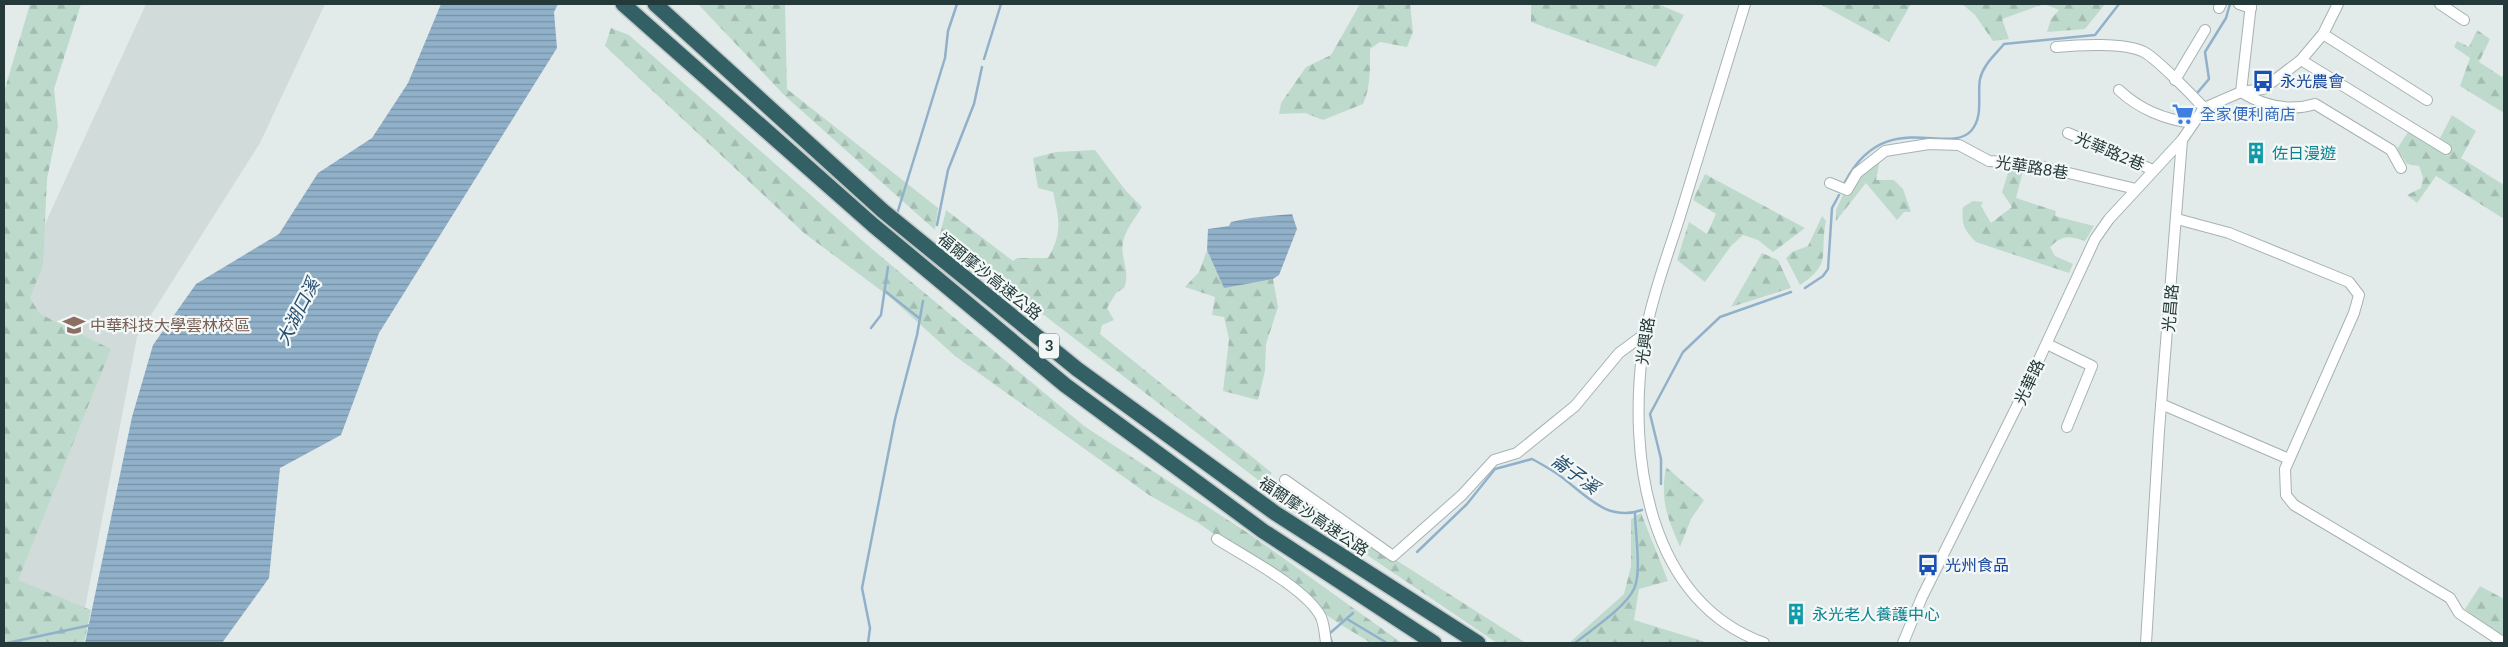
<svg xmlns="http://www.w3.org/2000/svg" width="2508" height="647" viewBox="0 0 2508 647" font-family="Lato,'Noto Sans TC',sans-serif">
<defs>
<pattern id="forest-firs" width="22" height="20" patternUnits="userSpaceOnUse" patternTransform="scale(1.25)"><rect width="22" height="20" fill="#bedacd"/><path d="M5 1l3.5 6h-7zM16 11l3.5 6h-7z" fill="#a3bcb1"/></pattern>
<pattern id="water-rules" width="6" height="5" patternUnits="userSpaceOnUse" patternTransform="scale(1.25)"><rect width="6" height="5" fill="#91b1ca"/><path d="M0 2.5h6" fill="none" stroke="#7691a5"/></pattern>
</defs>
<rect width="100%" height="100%" fill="#e3ebea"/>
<path fill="#d1dbd9" d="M146,4H325L260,143L137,337L82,624L4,643V313Z"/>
<g fill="url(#forest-firs)">
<path d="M30,4H81L54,89L58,126L47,179L43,265L30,298L40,314L111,349L18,580L91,610L84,643H4V92Z"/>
<path d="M698,4H785L787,89L938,208L935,230L784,95Z"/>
<path d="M1360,4H1410L1413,32L1407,47L1380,42L1370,49C1370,68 1371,86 1363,104L1323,120L1305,113L1279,114L1281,103L1306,67L1331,55Z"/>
<path d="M1531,4H1658L1684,15L1656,67L1531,22Z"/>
<path d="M1820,4H1911L1889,42Z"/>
<path d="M1962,4H2105L2085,29L2047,32L2051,19L2059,10L2044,4L2002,19L2009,39L1993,41L1975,15Z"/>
<path d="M611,28L629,35L872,249L1084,426L1251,535L1402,643H1371L1338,623L1200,524L1149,495L955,356L891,298L804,233L605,46Z"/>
<path d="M2477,30L2490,39L2479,62L2502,77L2504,74V113L2460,86L2470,58L2454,47L2457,41L2469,47Z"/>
<path d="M2452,115L2476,131L2461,158L2504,185V219L2436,176L2417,203L2407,195L2421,188L2423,177L2419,166L2407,164L2397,149L2408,132L2447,156L2451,146L2439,140Z"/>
<path d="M1095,150L1126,191L1142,207C1136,217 1125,230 1123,242C1120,261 1131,270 1124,288L1116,293L1107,308L1114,320L1102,325L1100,334L1272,473L1262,483L940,235L946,210L1013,261L1017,258H1048C1063,232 1059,219 1053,192L1038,188L1033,158L1056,152Z"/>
<path d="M1880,159L1876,180H1894L1903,189L1911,212H1904L1897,220L1866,183L1836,221V210L1843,195L1847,197L1854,189L1858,177Z"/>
<path d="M2009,170L2023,171L2016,198L2056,211L2055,216L2094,226L2085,241C2069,236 2063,234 2050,247L2055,256L2073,264L2069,273L1976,242C1964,230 1961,224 1963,207L1973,201L1983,202L1981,206L1991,223L2012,207L2002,192Z"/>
<path d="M1705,174L1805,228L1773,252L1758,240L1743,235L1731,246L1705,282L1677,260L1689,222L1707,234L1716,214L1693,200Z"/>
<path d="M1822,216L1826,221C1819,256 1833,263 1800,285L1786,258L1792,252L1808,246Z"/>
<path d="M1207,250L1224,287L1273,279L1278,307L1266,344L1265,371L1258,400L1223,391L1229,339L1224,317L1212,315L1215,297L1185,287L1199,272Z"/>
<path d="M1762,253L1778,260L1791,288L1731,307Z"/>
<path d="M1666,467L1704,500L1691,519L1680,547C1667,516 1660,501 1666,467Z"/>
<path d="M1287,485L1399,562L1526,643H1497L1277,494Z"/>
<path d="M1641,513L1668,581L1639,589L1634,620L1709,643H1569L1624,594L1631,566V519Z"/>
<path d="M2480,586L2504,599V639L2491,632L2465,609Z"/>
</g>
<g fill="url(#water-rules)">
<path d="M441,4H558L554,12L557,48L379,333L341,435L280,468L269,578L222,643H85L132,417L153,345L196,284L279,234L318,173L372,138L408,83Z"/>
<path d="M1292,214L1297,229L1279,275L1273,279L1224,288L1207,250L1208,229L1229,226L1231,222C1251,217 1271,216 1292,214Z"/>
</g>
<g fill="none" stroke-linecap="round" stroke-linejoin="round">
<g stroke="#91b1ca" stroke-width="2.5">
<path d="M984,59L1001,4"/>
<path d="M2198,92L2209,79L2205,52L2226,18L2230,4"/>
<path d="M1845,182C1885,106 1947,156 1971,131C1984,116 1977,96 1980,79C1983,65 1995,55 2004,44L2095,35L2119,4"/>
<path d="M897,214L945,58L948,31L957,4"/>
<path d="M937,225L948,170L974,104L982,67"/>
<path d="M1805,288L1823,276L1828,269L1832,208L1839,195"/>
<path d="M885,291L919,318"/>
<path d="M871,328L881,315L888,267"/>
<path d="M1661,484V459L1650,414L1683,352L1720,317L1791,292"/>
<path d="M1417,552L1467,504L1495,469L1532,459C1540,463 1548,468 1556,473C1584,492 1605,523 1642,510"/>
<path d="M1347,619L1387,643"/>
<path d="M7,643L91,625"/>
<path d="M868,643L870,628L862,588L895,419L917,335L923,301"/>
<path d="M1332,643L1329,634L1353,613"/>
<path d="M1575,643C1592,629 1624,609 1634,589C1642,573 1635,532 1635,513"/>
</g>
<g stroke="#a6b2b2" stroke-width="12">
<g id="minor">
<path d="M1745,4C1723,75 1702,145 1680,216C1666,260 1650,302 1643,347C1628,456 1647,600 1764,643"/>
<path d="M2239,4L2251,8"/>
<path d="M2440,4L2464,20"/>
<path d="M2219,8L2221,4"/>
<path d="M2323,34L2427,100"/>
<path d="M2056,47C2077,45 2125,42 2144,52C2157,59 2192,95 2204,108"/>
<path d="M2301,60L2446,149"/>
<path d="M2175,80L2205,30"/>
<path d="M2119,90C2139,109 2166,120 2193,123"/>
<path d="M2241,92C2264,106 2289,112 2315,104L2391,150L2401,168"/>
<path d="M2241,92L2251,4"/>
<path d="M2068,133L2153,170"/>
<path d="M1830,183L1847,190L1857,173L1885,151L1929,144L1959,145L1989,161L2031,164L2136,189"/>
<path d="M2177,219L2229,233L2349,282L2359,295L2354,313L2285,469L2286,495L2294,505L2450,598L2459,613L2504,643"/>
<path d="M2047,344L2092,366L2067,427"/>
<path d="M2161,404L2289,459"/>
<path d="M1285,480L1393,556L1462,495L1494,460L1517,453L1575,406L1619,353L1646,333"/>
<path d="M1217,539C1245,557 1306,588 1321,617C1324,624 1325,635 1326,643"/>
<path d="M1903,643L1922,597L2021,398L2095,239L2109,219L2182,140"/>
<path d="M2146,643L2159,431L2182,140L2204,108L2241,92L2263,89L2301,60L2323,34L2338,4"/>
</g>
</g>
<g stroke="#c2c8c8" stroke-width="18">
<g id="highway">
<path d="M623,4L873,225L1065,385L1263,531L1434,643"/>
<path d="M655,4L883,211L1077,369L1275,513L1478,643"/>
</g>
</g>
<use href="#minor" stroke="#fff" stroke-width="10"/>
<use href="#highway" stroke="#336064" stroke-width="15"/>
</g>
<defs>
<g id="bus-bare" transform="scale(1.725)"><path d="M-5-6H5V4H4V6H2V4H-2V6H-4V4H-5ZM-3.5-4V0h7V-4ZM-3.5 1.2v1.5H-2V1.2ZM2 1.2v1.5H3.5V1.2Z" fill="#1a4fb4" stroke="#f3f8f7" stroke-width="2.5" paint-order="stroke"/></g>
<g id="supermarket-bare" transform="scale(1.725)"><path d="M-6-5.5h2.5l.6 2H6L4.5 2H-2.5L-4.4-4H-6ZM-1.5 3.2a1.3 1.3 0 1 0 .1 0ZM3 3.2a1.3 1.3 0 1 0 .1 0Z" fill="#3f7fe0" stroke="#f3f8f7" stroke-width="2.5" paint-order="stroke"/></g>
<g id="building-bare" transform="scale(1.725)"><path d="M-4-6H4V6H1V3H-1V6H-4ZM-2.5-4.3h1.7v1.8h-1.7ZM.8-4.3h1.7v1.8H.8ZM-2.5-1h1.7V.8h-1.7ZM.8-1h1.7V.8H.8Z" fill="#0f9aa8" stroke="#f3f8f7" stroke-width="2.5" paint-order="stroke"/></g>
<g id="university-bare" transform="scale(1.725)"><path d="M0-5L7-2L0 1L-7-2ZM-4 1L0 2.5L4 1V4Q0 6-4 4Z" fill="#8d6e63" stroke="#f3f8f7" stroke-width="2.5" paint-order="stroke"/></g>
</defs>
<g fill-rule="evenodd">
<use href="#bus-bare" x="2263" y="81"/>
<use href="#supermarket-bare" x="2183" y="114"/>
<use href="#building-bare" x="2256" y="153"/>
<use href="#university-bare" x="74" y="325"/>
<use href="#bus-bare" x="1928" y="565"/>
<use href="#building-bare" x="1796" y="614"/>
</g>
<g text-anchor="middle" stroke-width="4.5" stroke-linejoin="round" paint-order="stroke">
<rect fill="#f3f8f7" stroke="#627373" stroke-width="1" x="1039" y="333.5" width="20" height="25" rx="4"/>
<g font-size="15" font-weight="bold" fill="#243a3a">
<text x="1049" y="351">3</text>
</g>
<g font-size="16" fill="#164399" stroke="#f3f8f7" text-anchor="start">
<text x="2280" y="87">永光農會</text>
<text x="1945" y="571">光州食品</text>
</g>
<g font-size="16" fill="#366cbe" stroke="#f3f8f7" text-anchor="start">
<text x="2200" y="120">全家便利商店</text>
</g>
<g font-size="16" fill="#243a3a" stroke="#f3f8f7">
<text transform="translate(2110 151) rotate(23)" y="6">光華路2巷</text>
<text transform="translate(2032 167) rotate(9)" y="6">光華路8巷</text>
<text transform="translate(990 276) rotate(39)" y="6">福爾摩沙高速公路</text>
<text transform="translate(2170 308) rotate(-85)" y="6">光昌路</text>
<text transform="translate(1645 341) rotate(-82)" y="6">光興路</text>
<text transform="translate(2029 382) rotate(-65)" y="6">光華路</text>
<text transform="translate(1314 516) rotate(34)" y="6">福爾摩沙高速公路</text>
</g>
<g font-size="16" fill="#0d838f" stroke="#f3f8f7" text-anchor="start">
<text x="2272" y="159">佐日漫遊</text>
<text x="1812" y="620">永光老人養護中心</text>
</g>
<g font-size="16" fill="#785e54" stroke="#f3f8f7" text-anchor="start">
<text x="90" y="331">中華科技大學雲林校區</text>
</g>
<g font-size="18" font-style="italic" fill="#254f70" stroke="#f3f8f7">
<text transform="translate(298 312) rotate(-63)" y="6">大湖口溪</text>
<text transform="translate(1575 474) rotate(36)" y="6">崙子溪</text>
</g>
</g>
<rect width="2508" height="647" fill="none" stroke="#243a3a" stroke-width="10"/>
</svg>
